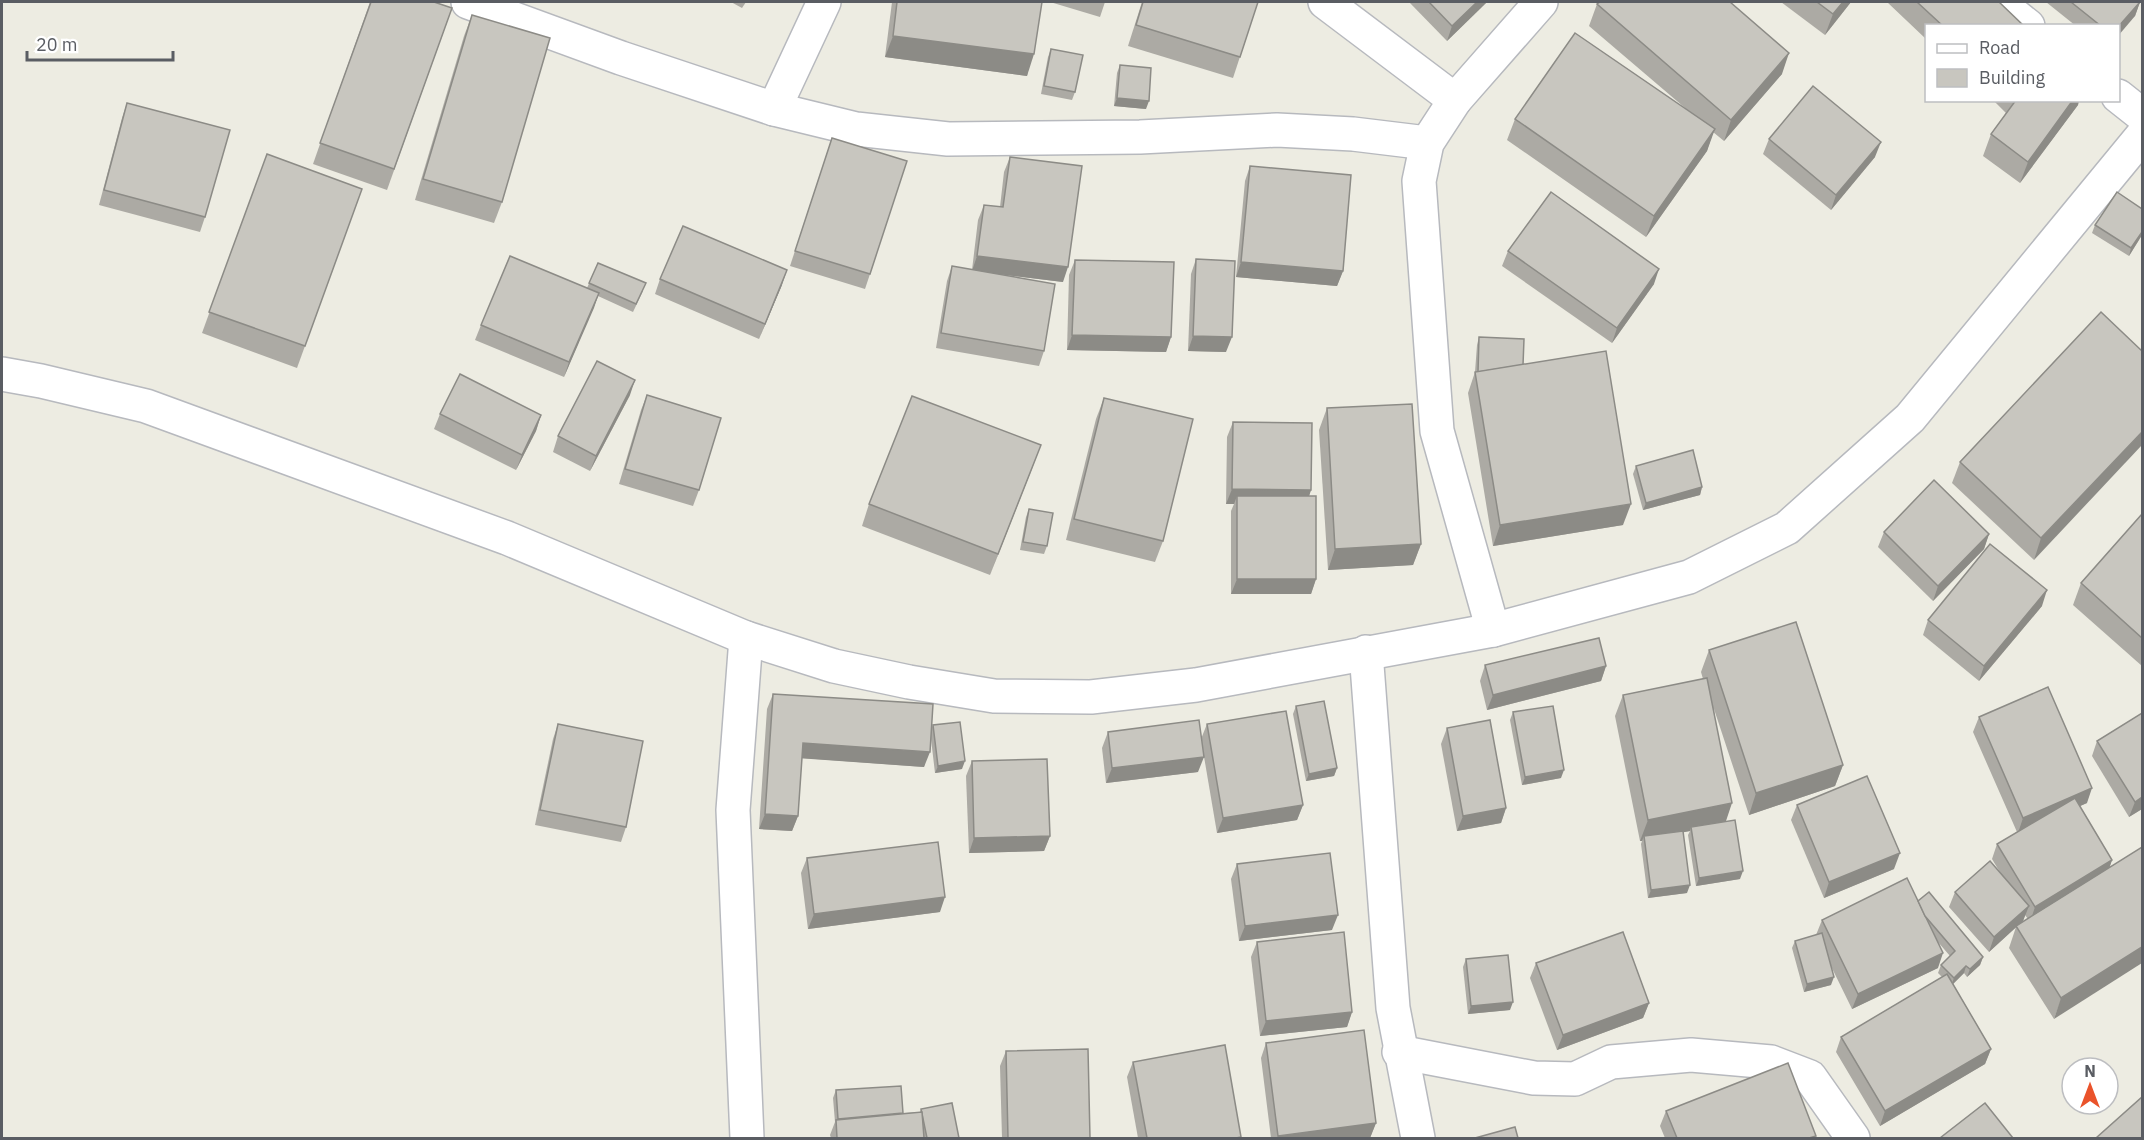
<svg xmlns="http://www.w3.org/2000/svg" width="2144" height="1140" viewBox="0 0 2144 1140" font-family="'IBM Plex Sans',sans-serif">
<rect width="100%" height="100%" fill="#edece2"/>
<g fill="none" stroke-linecap="round" stroke-linejoin="round">
<g stroke="#b7b9be" stroke-width="36">
<g id="minor">
<path d="M468,2L621,58L774,109L856,129L948,139L1140,137L1277,130L1353,134L1427,143"/>
<path d="M1325,2L1455,100"/>
<path d="M1998,2L2028,26"/>
<path d="M2118,96L2142,115"/>
<path d="M774,109L824,2"/>
<path d="M2,374L41,381L146,406L507,538L746,638L834,666L909,682L994,696L1091,697L1196,685L1493,630L1689,577L1787,528L1910,418L2142,136"/>
<path d="M1493,630L1437,431L1419,181L1427,143L1455,100L1541,2"/>
<path d="M746,638L733,810L747,1138"/>
<path d="M1366,652L1393,1008L1418,1138"/>
<path d="M1399,1052L1534,1078L1575,1079L1611,1062L1691,1055L1771,1062L1810,1077L1853,1138"/>
</g>
</g>
<use href="#minor" stroke="#fff" stroke-width="33"/>
</g>
<g fill="#acaaa4" fill-rule="evenodd">
<path d="M370,2L452,8L387,190L313,164Z"/>
<path d="M731,2H746L742,8Z"/>
<path d="M892,2H1042L1027,76L885,57Z"/>
<path d="M1050,2H1105L1100,17Z"/>
<path d="M1142,2H1258L1233,78L1128,46Z"/>
<path d="M1409,2H1487L1447,41Z"/>
<path d="M1781,2H1851L1825,35Z"/>
<path d="M1887,2H1999L2024,26H1926V39Z"/>
<path d="M2046,2H2140L2135,16L2118,26H2076Z"/>
<path d="M1597,4L1782,74L1724,141L1713,132L1707,151L1646,237L1507,140L1515,119L1691,113L1589,26Z"/>
<path d="M472,15L502,202L494,223L415,200L464,36Z"/>
<path d="M1051,49L1075,92L1072,100L1041,94L1048,57Z"/>
<path d="M1120,65L1146,109L1114,106L1117,73Z"/>
<path d="M1993,100H2079L2078,105L2020,183L1983,156L1991,134L2006,113Z"/>
<path d="M127,103L205,217L200,232L99,205L122,118Z"/>
<path d="M832,138L870,274L865,289L790,266Z"/>
<path d="M1769,139L1875,157L1831,210L1763,154Z"/>
<path d="M267,154L362,189L297,368L202,333Z"/>
<path d="M1010,157L1063,282L999,274L1044,351L1039,366L936,348L947,281L952,266L972,270L978,220L984,205L1000,207L1004,172Z"/>
<path d="M1250,166L1343,271L1337,286L1236,277L1245,181Z"/>
<path d="M2095,225L2142,235L2129,256L2092,233Z"/>
<path d="M1508,251L1654,284L1612,343L1502,266Z"/>
<path d="M1196,259L1226,352L1188,351L1191,274Z"/>
<path d="M1075,260L1171,337L1166,352L1067,350L1069,275Z"/>
<path d="M598,263L643,291L633,312L598,296L564,377L475,340L481,325L587,288Z"/>
<path d="M660,279L782,285L759,339L655,294Z"/>
<path d="M1479,337L1523,365L1623,525L1493,546L1468,393L1475,372L1477,345Z"/>
<path d="M2142,351L2034,560L1952,483L1960,462Z"/>
<path d="M630,395L590,471L553,452L558,436Z"/>
<path d="M647,395L699,490L693,506L619,484L641,410Z"/>
<path d="M1104,398L1163,541L1155,562L1066,540L1096,419Z"/>
<path d="M1327,408L1421,544L1413,565L1328,570L1319,430Z"/>
<path d="M440,414L541,415L536,431L516,470L434,429Z"/>
<path d="M1233,422L1311,490L1309,496L1316,579L1311,594H1231V511L1234,504H1226L1227,437Z"/>
<path d="M1033,466L990,575L862,526L869,504Z"/>
<path d="M1636,466L1702,487L1700,495L1643,510L1633,474Z"/>
<path d="M1029,509L1047,546L1044,554L1020,550L1026,517Z"/>
<path d="M2142,514V666L2073,605L2081,583Z"/>
<path d="M1884,532L1989,534L1984,549L1933,601L1878,547Z"/>
<path d="M2042,606L1979,681L1923,635L1928,620Z"/>
<path d="M1709,650L1843,765L1835,786L1749,815L1714,709L1726,821L1740,879L1696,886L1688,835L1690,831L1683,832L1687,893L1648,898L1641,844L1642,841H1640L1615,716L1623,695L1703,679L1701,672Z"/>
<path d="M1485,665L1606,666L1601,681L1487,710L1480,681Z"/>
<path d="M773,694L931,729L933,725L962,769L935,773L931,739L924,767L802,758L798,816L792,831L759,829L767,709Z"/>
<path d="M1296,706L1337,768L1334,776L1306,781L1293,714Z"/>
<path d="M1513,712L1561,778L1522,785L1510,720Z"/>
<path d="M1979,717L2087,803L2080,806L2112,860L2054,1019L2009,948L2016,927L1989,952L1949,907L1955,892L2001,874L1992,859L1997,844L2017,832L1973,732ZM2025,915L2028,919L2019,925L2023,921Z"/>
<path d="M558,724L626,827L621,842L535,825L553,739Z"/>
<path d="M1207,724L1303,805L1297,820L1217,833L1201,739Z"/>
<path d="M1447,728L1506,808L1501,823L1457,831L1441,744Z"/>
<path d="M1108,732L1198,772L1106,783L1102,748Z"/>
<path d="M2097,741L2142,809L2129,817L2092,756Z"/>
<path d="M972,761L1050,836L1044,851L969,853L966,776Z"/>
<path d="M1797,805L1894,869L1824,898L1791,820Z"/>
<path d="M807,858L940,912L808,929L801,873Z"/>
<path d="M1237,864L1332,930L1239,941L1231,879Z"/>
<path d="M1918,901L1983,957L1980,965L1967,977L1964,973L1953,984L1991,1049L1985,1064L1880,1126L1836,1052L1841,1037L1942,977L1938,973L1941,965L1950,956L1938,942V968L1852,1009L1829,962L1831,985L1804,992L1792,948L1795,941L1816,935L1822,920Z"/>
<path d="M1257,942L1352,1012L1347,1027L1260,1036L1251,957Z"/>
<path d="M1466,959L1510,1010L1468,1014L1463,967Z"/>
<path d="M1536,963L1649,1003L1643,1018L1557,1050L1530,978Z"/>
<path d="M1266,1043L1376,1123L1370,1138H1271L1261,1058Z"/>
<path d="M1006,1051L1090,1138H1002L1000,1066Z"/>
<path d="M1133,1062L1241,1138H1138L1127,1077Z"/>
<path d="M836,1090L903,1113L920,1112L921,1109L959,1138H831L830,1135L835,1122L833,1098Z"/>
<path d="M1666,1111L1815,1138H1665L1660,1126Z"/>
</g>
<g fill="#8c8b86">
<path d="M1477,2H1487L1447,41L1452,26Z"/>
<path d="M1843,2H1851L1825,35L1833,14Z"/>
<path d="M2140,2L2135,16L2118,36V27Z"/>
<path d="M893,36L1034,54L1027,76L885,57Z"/>
<path d="M1789,53L1782,74L1724,141L1731,120Z"/>
<path d="M1117,98L1149,101L1146,109L1114,106Z"/>
<path d="M2073,100H2079L2078,105L2020,183L2028,162Z"/>
<path d="M1715,129L1707,151L1646,237L1654,216Z"/>
<path d="M1881,142L1875,157L1831,210L1836,195Z"/>
<path d="M2142,232V235L2129,256L2131,248Z"/>
<path d="M977,256L1068,267L1063,282L972,271Z"/>
<path d="M1241,262L1343,271L1337,286L1236,277Z"/>
<path d="M1659,269L1654,284L1612,343L1617,328Z"/>
<path d="M787,270L782,285L759,339L765,324Z"/>
<path d="M599,293L594,308L564,377L569,362Z"/>
<path d="M1072,335L1171,337L1166,352L1067,350Z"/>
<path d="M1193,336L1232,337L1226,352L1188,351Z"/>
<path d="M635,380L630,395L590,471L596,456Z"/>
<path d="M541,415L536,431L516,470L522,455Z"/>
<path d="M2142,432V445L2034,560L2041,538Z"/>
<path d="M1041,445L1033,466L990,575L998,554Z"/>
<path d="M1702,487L1700,495L1643,510L1646,503Z"/>
<path d="M1232,489L1311,490L1306,505L1237,496L1234,504H1226Z"/>
<path d="M1631,504L1623,525L1493,546L1500,525Z"/>
<path d="M1989,534L1984,549L1933,601L1938,586Z"/>
<path d="M1421,544L1413,565L1328,570L1335,549Z"/>
<path d="M1237,579H1316L1311,594H1231Z"/>
<path d="M2047,590L2042,606L1979,681L1984,666Z"/>
<path d="M1606,666L1601,681L1487,710L1493,695Z"/>
<path d="M803,743L930,752L924,767L797,758Z"/>
<path d="M1204,757L1198,772L1106,783L1112,768Z"/>
<path d="M965,761L962,769L935,773L938,766Z"/>
<path d="M1843,765L1835,786L1749,815L1756,793Z"/>
<path d="M1337,768L1334,776L1306,781L1309,774Z"/>
<path d="M1564,770L1561,778L1522,785L1525,777Z"/>
<path d="M2092,788L2087,803L2018,833L2023,818Z"/>
<path d="M2142,797V809L2129,817L2135,802Z"/>
<path d="M1732,803L1725,824L1691,827L1690,831L1644,840V836L1642,841H1640L1648,820Z"/>
<path d="M1303,805L1297,820L1217,833L1223,818Z"/>
<path d="M1506,808L1501,823L1457,831L1463,816Z"/>
<path d="M765,814L798,816L792,831L759,829Z"/>
<path d="M1050,836L1044,851L969,853L974,838Z"/>
<path d="M1900,853L1894,869L1824,898L1829,882Z"/>
<path d="M2112,860L2107,875L2030,922L2035,907Z"/>
<path d="M1743,871L1740,879L1696,886L1699,878Z"/>
<path d="M1690,885L1687,893L1648,898L1651,890Z"/>
<path d="M945,897L940,912L808,929L814,914Z"/>
<path d="M2029,906L2023,921L1989,952L1994,937Z"/>
<path d="M1338,915L1332,930L1239,941L1245,926Z"/>
<path d="M2142,947V963L2054,1019L2061,998Z"/>
<path d="M1943,953L1938,968L1852,1009L1858,994Z"/>
<path d="M1983,957L1980,965L1967,977L1970,969Z"/>
<path d="M1966,966L1964,973L1951,986L1954,978Z"/>
<path d="M1834,977L1831,985L1804,992L1807,984Z"/>
<path d="M1513,1002L1510,1010L1468,1014L1471,1006Z"/>
<path d="M1649,1003L1643,1018L1557,1050L1563,1035Z"/>
<path d="M1352,1012L1347,1027L1260,1036L1266,1021Z"/>
<path d="M1991,1049L1985,1064L1880,1126L1885,1111Z"/>
<path d="M1376,1123L1370,1138H1277L1278,1136Z"/>
</g>
<g fill="#c8c6bf" stroke="#8c8b86" stroke-width="1.5">
<path d="M371,2H434L452,8L394,169L320,143Z"/>
<path d="M897,2H1042L1034,54L893,36Z"/>
<path d="M1143,2H1258L1240,57L1136,25Z"/>
<path d="M1429,2H1477L1452,26Z"/>
<path d="M1600,2H1730L1789,53L1731,120L1597,4Z"/>
<path d="M1817,2H1843L1833,14Z"/>
<path d="M1917,2H1999L2024,26H1943Z"/>
<path d="M2071,2H2140L2118,27V26H2101Z"/>
<path d="M472,15L550,38L502,202L423,179Z"/>
<path d="M1575,33L1715,129L1654,216L1515,119Z"/>
<path d="M1051,49L1083,55L1075,92L1044,86Z"/>
<path d="M1120,65L1151,68L1149,101L1117,98Z"/>
<path d="M1813,86L1881,142L1836,195L1769,139Z"/>
<path d="M2016,100H2073L2028,162L1991,134Z"/>
<path d="M127,103L230,130L205,217L104,190Z"/>
<path d="M832,138L907,161L870,274L795,251Z"/>
<path d="M267,154L362,189L305,346L209,312Z"/>
<path d="M1010,157L1082,166L1068,267L977,256L984,205L1003,207Z"/>
<path d="M1250,166L1351,175L1343,271L1241,262Z"/>
<path d="M1551,192L1659,269L1617,328L1508,251Z"/>
<path d="M2117,192L2142,209V232L2131,248L2095,225Z"/>
<path d="M683,226L787,270L765,324L660,279Z"/>
<path d="M510,256L599,293L569,362L481,325Z"/>
<path d="M1196,259L1235,261L1232,337L1193,336Z"/>
<path d="M1075,260L1174,262L1171,337L1072,335Z"/>
<path d="M598,263L646,283L636,304L589,283Z"/>
<path d="M952,266L1055,284L1044,351L941,333Z"/>
<path d="M2101,312L2142,351V432L2041,538L1960,462Z"/>
<path d="M1479,337L1524,339L1523,365L1478,372Z"/>
<path d="M1606,351L1631,504L1500,525L1475,372Z"/>
<path d="M597,361L635,380L596,456L558,436Z"/>
<path d="M460,374L541,415L522,455L440,414Z"/>
<path d="M647,395L721,418L699,490L625,469Z"/>
<path d="M912,396L1041,445L998,554L869,504Z"/>
<path d="M1104,398L1193,419L1163,541L1074,519Z"/>
<path d="M1412,404L1421,544L1335,549L1327,408Z"/>
<path d="M1233,422L1312,423L1311,490L1232,489Z"/>
<path d="M1693,450L1702,487L1646,503L1636,466Z"/>
<path d="M1934,480L1989,534L1938,586L1884,532Z"/>
<rect x="1237" y="496" width="79" height="83"/>
<path d="M1029,509L1053,513L1047,546L1023,542Z"/>
<path d="M2142,514V638L2081,583Z"/>
<path d="M1990,544L2047,590L1984,666L1928,620Z"/>
<path d="M1796,622L1843,765L1756,793L1709,650Z"/>
<path d="M1599,638L1606,666L1493,695L1485,665Z"/>
<path d="M1707,678L1732,803L1648,820L1623,695Z"/>
<path d="M2048,687L2092,788L2023,818L1979,717Z"/>
<path d="M773,694L933,704L930,752L803,743L798,816L765,814Z"/>
<path d="M1324,701L1337,768L1309,774L1296,706Z"/>
<path d="M1553,706L1564,770L1525,777L1513,712Z"/>
<path d="M1286,711L1303,805L1223,818L1207,724Z"/>
<path d="M2142,713V797L2135,802L2097,741Z"/>
<path d="M1199,720L1204,757L1112,768L1108,732Z"/>
<path d="M1490,720L1506,808L1463,816L1447,728Z"/>
<path d="M960,722L965,761L938,766L933,725Z"/>
<path d="M558,724L643,741L626,827L540,810Z"/>
<path d="M1047,759L1050,836L974,838L972,761Z"/>
<path d="M1867,776L1900,853L1829,882L1797,805Z"/>
<path d="M2075,798L2112,860L2035,907L1997,844Z"/>
<path d="M1735,820L1743,871L1699,878L1691,827Z"/>
<path d="M1683,831L1690,885L1651,890L1644,836Z"/>
<path d="M938,842L945,897L814,914L807,858Z"/>
<path d="M2142,847V947L2061,998L2016,926Z"/>
<path d="M1330,853L1338,915L1245,926L1237,864Z"/>
<path d="M1990,861L2029,906L1994,937L1955,892Z"/>
<path d="M1907,878L1943,953L1858,994L1822,920Z"/>
<path d="M1929,892L1983,957L1970,969L1966,966L1954,978L1941,965L1955,951L1925,916L1918,901Z"/>
<path d="M1344,932L1352,1012L1266,1021L1257,942Z"/>
<path d="M1623,932L1649,1003L1563,1035L1536,963Z"/>
<path d="M1822,933L1834,977L1807,984L1795,941Z"/>
<path d="M1508,955L1513,1002L1471,1006L1466,959Z"/>
<path d="M1947,974L1991,1049L1885,1111L1841,1037Z"/>
<path d="M1364,1030L1376,1123L1278,1136L1266,1043Z"/>
<path d="M1225,1045L1241,1137L1236,1138H1147L1133,1062Z"/>
<path d="M1088,1049L1090,1138H1008L1006,1051Z"/>
<path d="M1788,1063L1816,1136L1809,1138H1677L1666,1111Z"/>
<path d="M901,1086L903,1113L838,1119L836,1090Z"/>
<path d="M2142,1097V1138H2096Z"/>
<path d="M952,1103L959,1138H927L921,1109Z"/>
<path d="M1985,1103L2013,1138H1940Z"/>
<path d="M922,1112L924,1138H837L836,1120Z"/>
<path d="M1515,1127L1518,1138H1475Z"/>
</g>
<rect width="2144" height="1140" fill="none" stroke="#5a5d63" stroke-width="6"/>
<rect x="1925" y="24" width="195" height="78" fill="#ffffff" stroke="#bdbec1" stroke-width="1.5"/>
<rect x="1937" y="44" width="30" height="9" fill="#ffffff" stroke="#bdbec1" stroke-width="1.5"/>
<text x="1979" y="54" font-size="18" fill="#5a5d63">Road</text>
<rect x="1937" y="69" width="30" height="18" fill="#c8c6bf" stroke="#bdbec1" stroke-width="1.5"/>
<text x="1979" y="84" font-size="18" fill="#5a5d63">Building</text>
<g transform="translate(2090 1086)"><circle r="28" fill="#ffffff" stroke="#bdbec1" stroke-width="1.5"/>
<path d="M0-4.5L10 22L0 15L-10 22Z" fill="#ea532b"/>
<text y="-9" font-size="16" font-weight="bold" text-anchor="middle" fill="#5a5d63">N</text>
</g>
<path d="M27 51v9h146v-9" fill="none" stroke="#5a5d63" stroke-width="3"/>
<text x="36" y="51" font-size="18" fill="#5a5d63" stroke="#ffffff" stroke-width="4.5" paint-order="stroke">20 m</text>
</svg>
